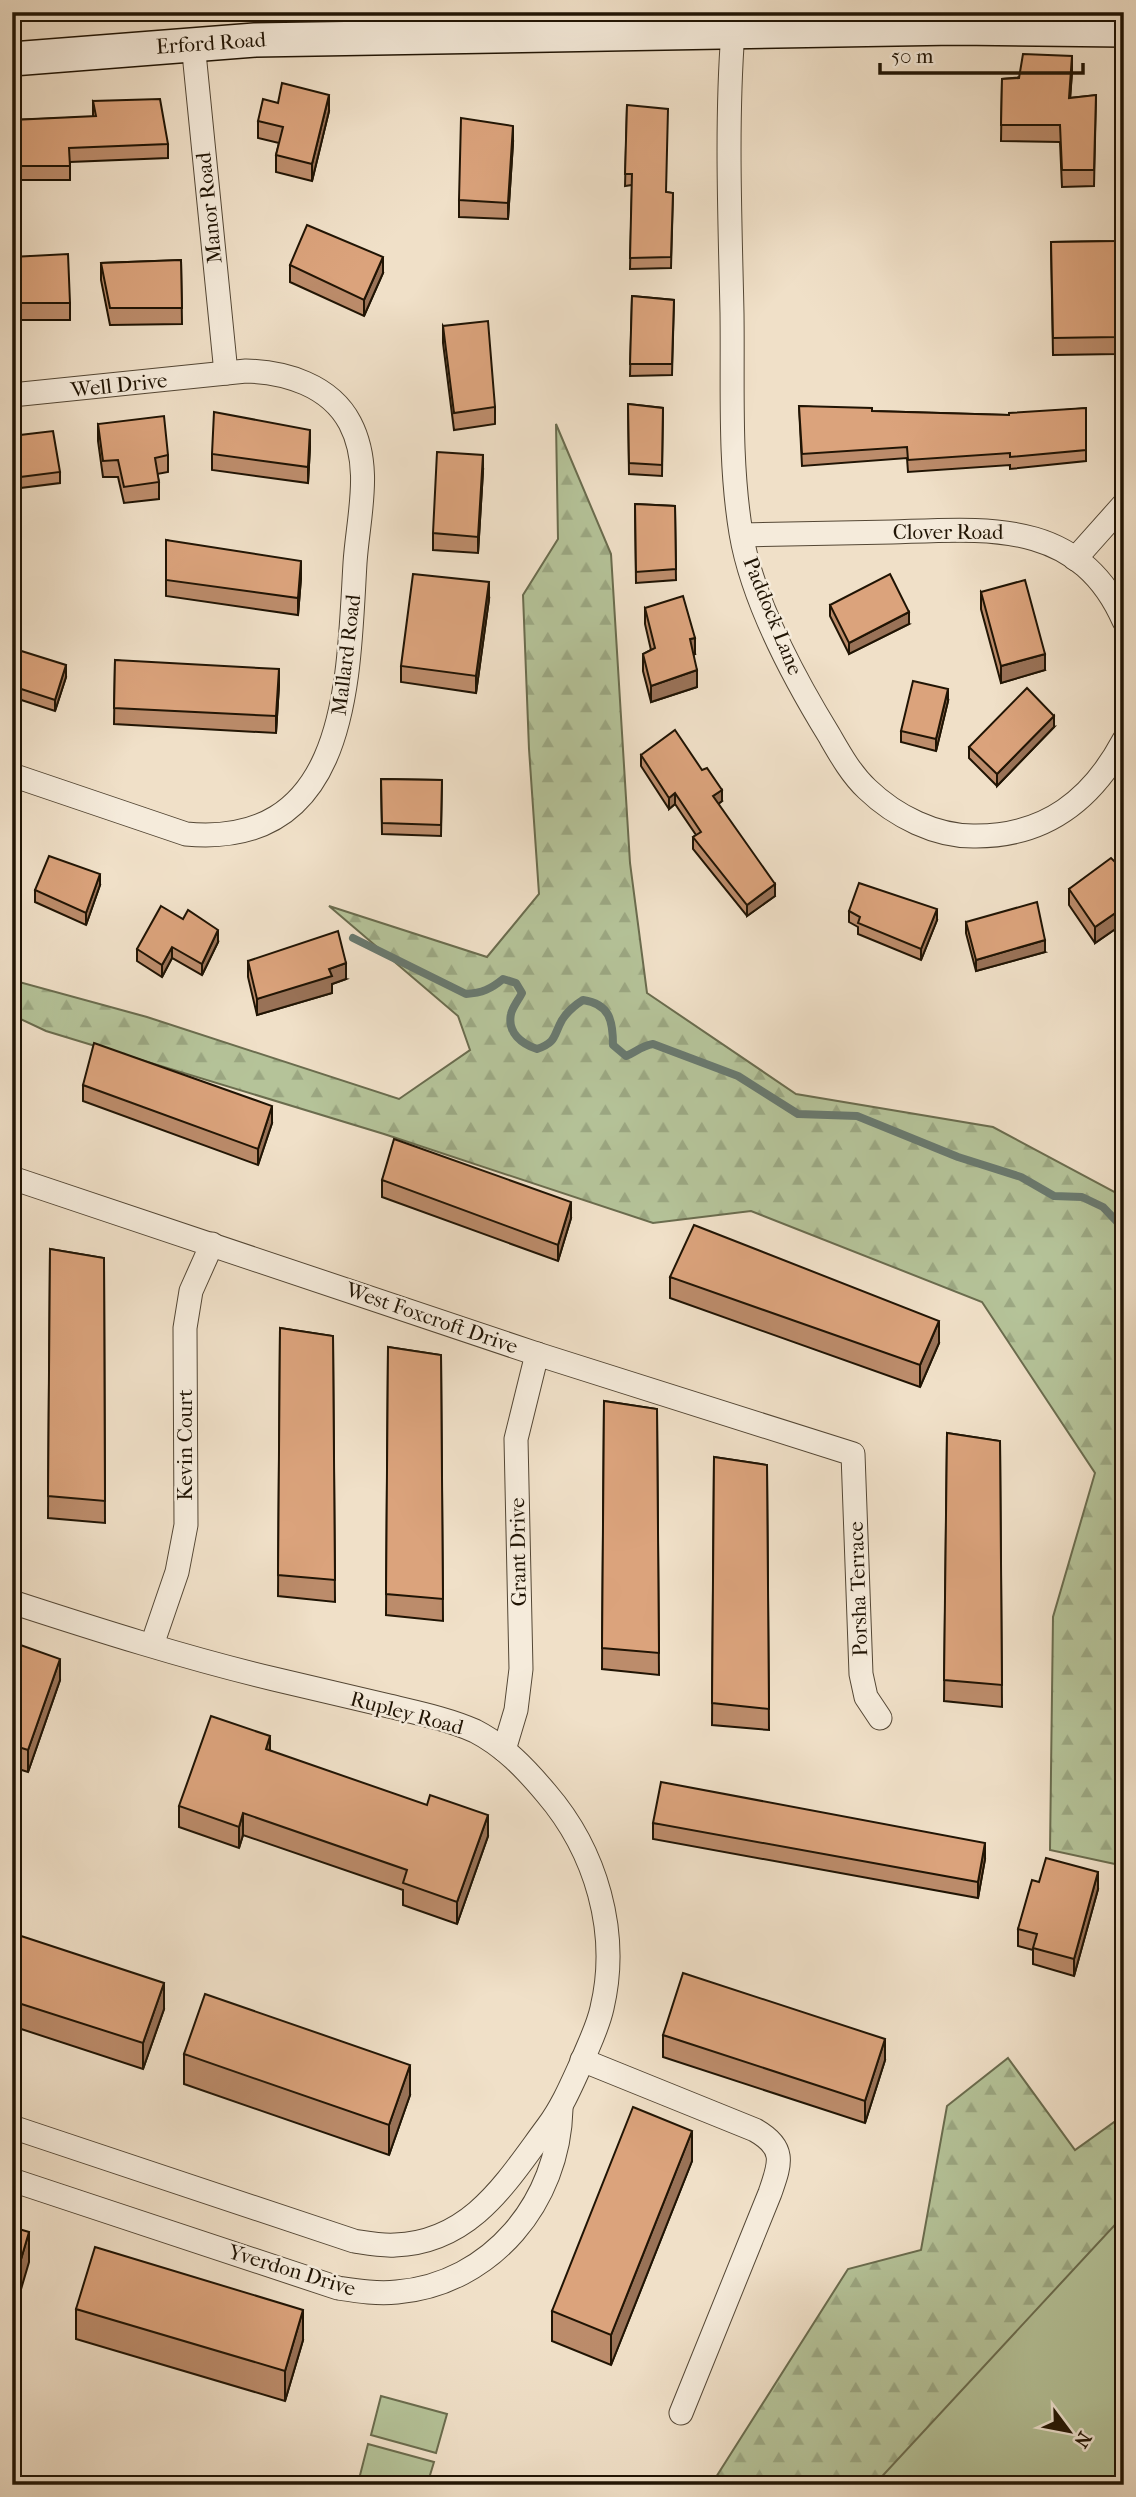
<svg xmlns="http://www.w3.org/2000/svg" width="1136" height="2497" viewBox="0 0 1136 2497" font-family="'IM FELL French Canon',serif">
<defs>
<pattern id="forest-firs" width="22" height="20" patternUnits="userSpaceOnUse" patternTransform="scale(1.75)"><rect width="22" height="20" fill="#b5c399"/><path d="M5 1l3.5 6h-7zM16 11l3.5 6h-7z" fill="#9ba782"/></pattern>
</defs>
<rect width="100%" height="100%" fill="#f0e0c8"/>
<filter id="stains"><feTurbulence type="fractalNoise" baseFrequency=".00286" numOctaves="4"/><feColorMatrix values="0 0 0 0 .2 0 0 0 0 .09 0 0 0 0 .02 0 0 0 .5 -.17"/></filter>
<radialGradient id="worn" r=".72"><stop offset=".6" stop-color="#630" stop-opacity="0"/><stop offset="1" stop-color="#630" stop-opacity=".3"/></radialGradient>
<g fill="url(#forest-firs)" stroke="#6a6c4e" stroke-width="2">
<path d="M556,424L611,554L630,863L647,993L796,1094L993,1127L1124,1197V1866L1050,1850L1053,1617L1095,1473L982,1302L751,1211L653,1223L384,1134L46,1031L12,1015V980L147,1017L399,1099L470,1050L458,1016L329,906L487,957L539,894L529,749L523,595L558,539Z"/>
<path d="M1008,2058L1075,2150L1124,2115V2275L914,2485H711L848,2269L921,2250L947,2106Z"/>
</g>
<g fill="#b5c399" stroke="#6a6c4e" stroke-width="2">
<path d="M1124,2215V2485H874Z"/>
<path d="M381,2396L447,2414L436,2453L371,2435Z"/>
<path d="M368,2444L434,2462L427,2485H366L358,2483Z"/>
</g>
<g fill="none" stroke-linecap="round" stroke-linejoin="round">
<path stroke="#69796f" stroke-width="8" d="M353,938L466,994C482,993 491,989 503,979L516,983L522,993C519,999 512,1008 511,1014C507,1033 522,1044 537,1049C557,1042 553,1036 562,1020C567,1012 575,1005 583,1000C610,1004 613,1021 613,1045L626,1056C636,1052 641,1046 653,1044L738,1076L798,1114L857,1116L958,1157L1021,1177L1054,1196L1082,1197L1103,1207L1124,1229"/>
<g stroke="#544735" stroke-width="25">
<g id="street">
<path d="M733,31C726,124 730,219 732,313C733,386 729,461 741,533C752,599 794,678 829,735C840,754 851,774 867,789C895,816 936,837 976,836C1046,836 1092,800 1124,740"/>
<path d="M371,37L373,12"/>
<path d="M193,43L226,373"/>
<path d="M12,395L246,371C285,372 330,385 350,423C373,467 358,517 355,563C348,680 350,849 186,834L12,775"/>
<path d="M742,535C792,534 842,533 892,532C986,529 1079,518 1124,621"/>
<path d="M1075,559L1124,504"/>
<path d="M12,1178L537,1354L853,1454L861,1674L866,1697L880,1718"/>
<path d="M12,1602C98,1630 186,1658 274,1679C312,1688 351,1697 389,1706C418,1713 448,1719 475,1731C504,1746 525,1768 546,1793C596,1851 620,1932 602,2008C598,2027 588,2046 581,2064C571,2086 562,2107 548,2126C507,2181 472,2242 395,2245C382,2246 367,2243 354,2241L12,2127"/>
<path d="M152,1645L177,1572L186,1525L185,1328L191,1291L212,1244"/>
<path d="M504,1750L516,1710L521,1669L516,1439L537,1354"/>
<path d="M582,2060L755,2130C787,2148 780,2164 770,2193L681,2413"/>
<path d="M12,2180L338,2288C358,2291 377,2294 397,2292C492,2284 559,2201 561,2109"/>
</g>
</g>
<g stroke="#201404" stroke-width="36">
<path id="secondary" d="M12,59L255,40L956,28L1124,30"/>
</g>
<use href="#street" stroke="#f5ebdb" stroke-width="23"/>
<use href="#secondary" stroke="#f5ebdb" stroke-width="33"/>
</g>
<g fill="#bc8c6b" stroke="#201404" stroke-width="2">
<path d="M1072,72L1070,98L1096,95L1094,186L1062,187L1060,142L1001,141L1002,79Z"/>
<path d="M93,101L168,144V158L70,162V180H12V120L93,117Z"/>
<path d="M278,103L329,111L312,181L276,172V155L279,143L258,138V121Z"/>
<path d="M627,105L666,192L673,193L671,268L630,269L632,185L625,186Z"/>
<path d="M513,143L508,219L459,217V200Z"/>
<path d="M1124,231V282H1119L1117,354L1053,355L1051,242L1116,241Z"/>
<path d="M12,257L70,303V320H12Z"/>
<path d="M181,260L182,324L110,325L101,280V263Z"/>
<path d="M290,265L383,273L364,316L290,282Z"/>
<path d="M632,296L674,300L672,375L630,376Z"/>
<path d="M443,326L495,407V424L454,430L443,343Z"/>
<path d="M628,404L663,408L662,476L629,474Z"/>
<path d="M799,406L872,411L1009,415L1086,408V461L1010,469V465L908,472L907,458L802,466Z"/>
<path d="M98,424L168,455V472L157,474L159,482V499L124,503L118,477H103L98,441Z"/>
<path d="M12,436L60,472V483L12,489Z"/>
<path d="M310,447L308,483L212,470V454Z"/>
<path d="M483,471L478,553L433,550V533Z"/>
<path d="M635,504L675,506L676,580L636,583Z"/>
<path d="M166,540L301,578L298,615L166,596Z"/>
<path d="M981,592L1045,670L1001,683L981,609Z"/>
<path d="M489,599L476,693L401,682V666Z"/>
<path d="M830,605L909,624L849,654L830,616Z"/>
<path d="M645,608L695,654L693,655L697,687L651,702L643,671V654L651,650L645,624Z"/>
<path d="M12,659L66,677L55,711L12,697Z"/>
<path d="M115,660L279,685L276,733L114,724Z"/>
<path d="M948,701L936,751L901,742V731Z"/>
<path d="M1054,727L997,786L969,758V747Z"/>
<path d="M641,755L722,801L718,804L775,896L747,916L693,849V837L696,835L675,804L669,809L641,766Z"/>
<path d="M381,779L442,780L441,836L382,834Z"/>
<path d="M1124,856V923L1095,943L1069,905V889Z"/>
<path d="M100,885L86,925L35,902V890Z"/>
<path d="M849,911L937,920L921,960L858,934V927L849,922Z"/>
<path d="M966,922L1045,952L976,971L966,933Z"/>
<path d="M218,942L202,975L172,958L162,977L137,961V949Z"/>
<path d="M248,961L346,979L332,984V993L257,1015L248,977Z"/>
<path d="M83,1085L272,1123L258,1165L83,1101Z"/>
<path d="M382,1180L571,1218L558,1261L382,1197Z"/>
<path d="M50,1249L104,1258L105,1523L48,1518Z"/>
<path d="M670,1277L939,1343L920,1387L670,1298Z"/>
<path d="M280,1328L333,1336L335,1602L278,1596Z"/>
<path d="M388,1347L441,1355L443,1621L386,1615Z"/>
<path d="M604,1401L657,1409L659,1675L602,1669Z"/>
<path d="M947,1433L1000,1441L1002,1707L944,1701Z"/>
<path d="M714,1457L767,1465L769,1730L712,1725Z"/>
<path d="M12,1642L60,1680L28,1772L12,1767Z"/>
<path d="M270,1751L488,1836L457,1924L403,1905V1890L243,1835L239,1848L179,1827V1806Z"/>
<path d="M653,1823L985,1859L978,1898L653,1839Z"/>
<path d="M1039,1882L1098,1889L1074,1976L1033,1964V1950L1018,1946V1929Z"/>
<path d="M12,1933L164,2009L143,2069L12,2026Z"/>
<path d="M663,2035L885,2060L865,2123L663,2057Z"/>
<path d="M184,2054L410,2095L389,2155L184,2084Z"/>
<path d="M692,2161L611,2365L552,2341V2311Z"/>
<path d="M76,2309L303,2340L285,2401L76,2339Z"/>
</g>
<g fill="#997257" stroke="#201404" stroke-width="2">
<path d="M1072,56V72L1069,115V98Z"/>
<path d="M329,95V111L312,181V164Z"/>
<path d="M513,126V143L508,219V203Z"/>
<path d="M383,257V273L364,316V300Z"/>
<path d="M310,430V447L308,483V467Z"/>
<path d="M483,455V471L478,553V537Z"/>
<path d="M301,561V578L298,615V598Z"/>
<path d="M489,582V599L476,693V676Z"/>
<path d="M909,612V624L849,654V643Z"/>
<path d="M695,638V654L690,656V639Z"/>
<path d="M1045,654V670L1001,683V666Z"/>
<path d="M66,665V677L55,711V700Z"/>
<path d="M279,669V685L276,733V716Z"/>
<path d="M697,670V687L651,702V686Z"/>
<path d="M948,689V701L936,751V739Z"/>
<path d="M1054,716V727L997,786V774Z"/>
<path d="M722,790V801L713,808V796Z"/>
<path d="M675,793V804L669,809V798Z"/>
<path d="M100,874V885L86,925V913Z"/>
<path d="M775,884V896L747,916V905Z"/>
<path d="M1124,907V923L1095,943V927Z"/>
<path d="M937,909V920L921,960V949Z"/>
<path d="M218,930V942L202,975V964Z"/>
<path d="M1045,940V952L976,971V960Z"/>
<path d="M172,947V958L162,977V965Z"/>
<path d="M346,963V979L332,984V993L257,1015V999L329,969Z"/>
<path d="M272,1106V1123L258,1165V1149Z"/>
<path d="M571,1202V1218L558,1261V1245Z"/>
<path d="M939,1321V1343L920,1387V1365Z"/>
<path d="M60,1659V1680L28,1772V1750Z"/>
<path d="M270,1736V1758L266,1749Z"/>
<path d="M243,1813V1835L239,1848V1827Z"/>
<path d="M488,1815V1836L457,1924V1902Z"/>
<path d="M985,1843V1859L978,1898V1882Z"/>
<path d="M1098,1872V1889L1074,1976V1959Z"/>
<path d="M164,1983V2009L143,2069V2043Z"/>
<path d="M885,2039V2060L865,2123V2101Z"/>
<path d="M410,2065V2095L389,2155V2125Z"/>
<path d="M692,2131V2161L611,2365V2335Z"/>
<path d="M29,2232V2262L12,2320V2290Z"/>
<path d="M303,2310V2340L285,2401V2371Z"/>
</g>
<g fill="#dba37c" stroke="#201404" stroke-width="2">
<path d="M1023,54L1072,56L1069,98L1096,95L1094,170H1062L1060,125H1001L1002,79L1019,78Z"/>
<path d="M282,83L329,95L312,164L276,155L283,127L258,121L263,99L278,103Z"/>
<path d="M160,99L168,144L69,148L70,166H12V120L96,116L93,101Z"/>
<path d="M627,105L668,109L666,192L673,193L671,257L630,258L632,174H625Z"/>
<path d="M461,118L513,126L508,203L459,200Z"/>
<path d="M307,225L383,257L364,300L290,265Z"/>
<path d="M1124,231V266H1119L1117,337L1053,338L1051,242L1116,241V232Z"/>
<path d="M68,254L70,303H12V257Z"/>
<path d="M181,260L182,308H110L101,263Z"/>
<path d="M632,296L674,300L672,364H630Z"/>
<path d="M488,321L495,407L454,413L443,326Z"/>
<path d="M628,404L663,408L662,465L629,463Z"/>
<path d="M799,406L872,408V411L1009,415V413L1086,408V450L1010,457V453L908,460L907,447L802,454Z"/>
<path d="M214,412L310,430L308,467L212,454Z"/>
<path d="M164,416L168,455L155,458L159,482L124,487L118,460L103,461L98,424Z"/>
<path d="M53,431L60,472L12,478V436Z"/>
<path d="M437,452L483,455L478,537L433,533Z"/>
<path d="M635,504L675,506L676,569L636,572Z"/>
<path d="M166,540L301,561L298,598L166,580Z"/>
<path d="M413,574L489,582L476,676L401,666Z"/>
<path d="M890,574L909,612L849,643L830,605Z"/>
<path d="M1025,580L1045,654L1001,666L981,592Z"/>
<path d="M683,596L695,638L690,639L697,670L651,686L643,654L655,648L645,608Z"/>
<path d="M15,649L66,665L55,700L12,686V659Z"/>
<path d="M115,660L279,669L276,716L114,708Z"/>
<path d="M913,681L948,689L936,739L901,731Z"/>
<path d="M1027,688L1054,716L997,774L969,747Z"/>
<path d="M675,730L702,770L707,768L722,790L713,796L775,884L747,905L693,837L701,832L675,793L669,798L641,755Z"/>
<path d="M381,779L442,780L441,825L382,823Z"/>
<path d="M49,856L100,874L86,913L35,890Z"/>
<path d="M1124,856V907L1095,927L1069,889L1111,858L1115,862Z"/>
<path d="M859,883L937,909L921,949L858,923L860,917L849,911Z"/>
<path d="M1037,902L1045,940L976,960L966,922Z"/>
<path d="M161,906L183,919L188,910L218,930L202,964L172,947L162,965L137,949Z"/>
<path d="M338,931L346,963L329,969L332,976L257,999L248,961Z"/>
<path d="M94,1043L272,1106L258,1149L83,1085Z"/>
<path d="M394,1139L571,1202L558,1245L382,1180Z"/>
<path d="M694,1225L939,1321L920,1365L670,1277Z"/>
<path d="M50,1249L104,1258L105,1501L48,1496Z"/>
<path d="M280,1328L333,1336L335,1580L278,1575Z"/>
<path d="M388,1347L441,1355L443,1599L386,1594Z"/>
<path d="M604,1401L657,1409L659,1653L602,1648Z"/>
<path d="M947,1433L1000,1441L1002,1685L944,1680Z"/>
<path d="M714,1457L767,1465L769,1709L712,1703Z"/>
<path d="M12,1642L60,1659L28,1750L12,1745Z"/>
<path d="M211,1716L270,1736L266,1749L427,1805L430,1795L488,1815L457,1902L403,1883L407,1870L243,1813L239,1827L179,1806Z"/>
<path d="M661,1782L985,1843L978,1882L653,1823Z"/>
<path d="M1046,1858L1098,1872L1074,1959L1033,1948L1037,1934L1018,1929L1032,1880L1039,1882Z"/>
<path d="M12,1933L164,1983L143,2043L12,2001Z"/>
<path d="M683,1973L885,2039L865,2101L663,2035Z"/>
<path d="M205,1994L410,2065L389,2125L184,2054Z"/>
<path d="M633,2107L692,2131L611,2335L552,2311Z"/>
<path d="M12,2227L29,2232L12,2290Z"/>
<path d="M95,2247L303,2310L285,2371L76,2309Z"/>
</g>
<g text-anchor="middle" stroke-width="5" stroke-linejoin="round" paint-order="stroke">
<g font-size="21" fill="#201404" stroke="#f5ebdb">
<text transform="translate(211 43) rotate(-4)" y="7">Erford Road</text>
<text transform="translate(209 208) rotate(-96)" y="7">Manor Road</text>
<text transform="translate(119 385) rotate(-6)" y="7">Well Drive</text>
<text x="948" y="539">Clover Road</text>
<text transform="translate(773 616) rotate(68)" y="7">Paddock Lane</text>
<text transform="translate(346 655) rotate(-83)" y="7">Mallard Road</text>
<text transform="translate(432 1318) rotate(19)" y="7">West Foxcroft Drive</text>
<text transform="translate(185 1445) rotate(-90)" y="7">Kevin Court</text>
<text transform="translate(518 1552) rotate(-91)" y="7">Grant Drive</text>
<text transform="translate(858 1589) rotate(-92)" y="7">Porsha Terrace</text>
<text transform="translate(407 1713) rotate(15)" y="7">Rupley Road</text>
<text transform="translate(292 2270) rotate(17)" y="7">Yverdon Drive</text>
</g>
</g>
<rect width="1136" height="2497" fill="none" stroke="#f0e0c8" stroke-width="42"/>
<rect x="14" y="14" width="1108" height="2469" fill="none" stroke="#201404" stroke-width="3.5"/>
<rect x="21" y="21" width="1094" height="2455" fill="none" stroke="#201404" stroke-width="2"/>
<g transform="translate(1069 2431) rotate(122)" stroke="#f5ebdb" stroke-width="5" paint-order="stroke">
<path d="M0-5L12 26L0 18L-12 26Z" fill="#201404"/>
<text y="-10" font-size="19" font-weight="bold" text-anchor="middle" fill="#201404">N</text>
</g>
<path d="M880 63v10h203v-10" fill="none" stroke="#201404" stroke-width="3.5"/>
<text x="891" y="63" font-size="21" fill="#201404" stroke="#f5ebdb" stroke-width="5" paint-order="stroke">50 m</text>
<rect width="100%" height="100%" filter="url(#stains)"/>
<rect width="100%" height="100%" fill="url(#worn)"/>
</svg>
